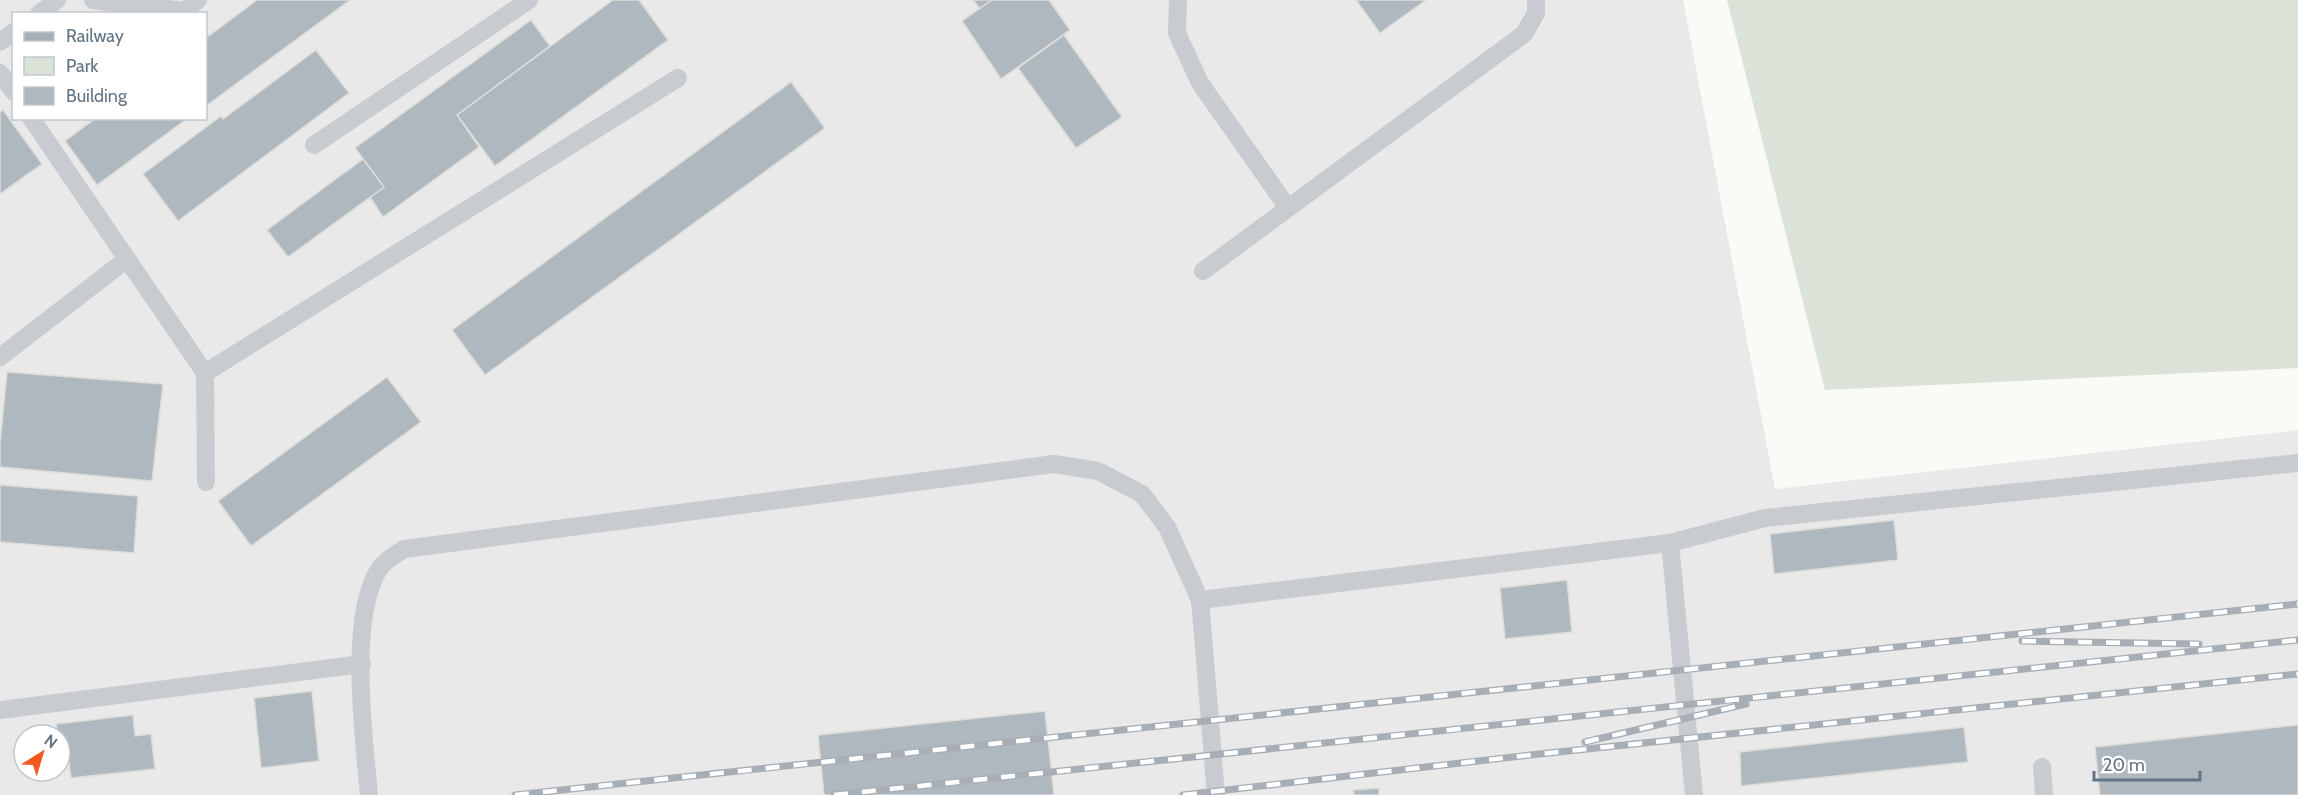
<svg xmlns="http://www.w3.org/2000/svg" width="2298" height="795" viewBox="0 0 2298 795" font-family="Cabin,sans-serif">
<rect width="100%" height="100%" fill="#fafaf7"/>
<path fill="#e8e9e8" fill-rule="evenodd" d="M0,0H1683L1775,489L2298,430V795H0ZM14,14H206V118H14ZM24,735H60V771H24Z"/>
<path fill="#dbe2d8" d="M1727,0H2298V368L1825,390Z"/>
<g fill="#b0b8bf" stroke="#dcdcd9" stroke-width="1.5">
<path d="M257,0H350L206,106V38Z"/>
<path d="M613,0H639L668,40L495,166L457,115Z"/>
<path d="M973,0H992L980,9Z"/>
<path d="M992,0H1049L1070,30L1001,79L962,21Z"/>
<path d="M1356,0H1426L1380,33Z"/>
<path d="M531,20L550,46L457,115L479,147L383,217L370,197L384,187L355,148Z"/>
<path d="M1064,35L1122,117L1076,148L1018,68Z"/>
<path d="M316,50L349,93L178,221L143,174L221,116L223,119Z"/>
<path d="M791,82L825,128L485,375L452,330Z"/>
<path d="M3,110L42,164L0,194V112Z"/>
<path d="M96,118H188L97,185L65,141Z"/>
<path d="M363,159L384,187L288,257L267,230Z"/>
<path d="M7,372L163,384L152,481L0,467V443Z"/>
<path d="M387,377L421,422L251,546L218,501Z"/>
<path d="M0,485L138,496L134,553L0,542Z"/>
<path d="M1894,520L1898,560L1774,574L1770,534Z"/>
<path d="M1567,580L1572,632L1505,639L1500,588Z"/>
<path d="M312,691L319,761L261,768L254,698Z"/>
<path d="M1045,711L1054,795H824L818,735Z"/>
<path d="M133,715L135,736L151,734L155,769L71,778L67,746L60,747V735H58L56,724Z"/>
<path d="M2298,725V795H2100L2095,747Z"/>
<path d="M1964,727L1968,762L1741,786L1740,752Z"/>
<path d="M1379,788V795H1354L1353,790Z"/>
</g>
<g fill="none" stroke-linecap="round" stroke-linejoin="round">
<g stroke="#c8ccd0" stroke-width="18">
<path d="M93,0L184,11L198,0"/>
<path d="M1178,0L1177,33L1200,83L1288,208"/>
<path d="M39,14L57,0"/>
<path d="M0,42L14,32"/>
<path d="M0,73L14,92"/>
<path d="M31,118L127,259"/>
<path d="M314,145L529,0"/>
<path d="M1203,271L1524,34L1536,13V0"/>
<path d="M0,357L127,259L205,373"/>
<path d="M206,482L205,373L678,78"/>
<path d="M1670,543L1765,518L2298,463"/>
<path d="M1200,600L1216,795"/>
<path d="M0,710L362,664"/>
<path d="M2042,767L2044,795"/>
<path d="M369,795C364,738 348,618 379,569C384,561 396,554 404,549L1054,464L1098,471L1142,494L1167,527L1200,600L1670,543L1694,795"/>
</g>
<g stroke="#a7aeb5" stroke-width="7">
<g id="rail">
<path d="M2022,641L2199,644"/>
<path d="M1585,742L1746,704"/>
<path d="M515,795L2298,604"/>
<path d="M834,795L2298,640"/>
<path d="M1183,795L1530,755L2298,674"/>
</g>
</g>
<use href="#rail" stroke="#fff" stroke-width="4.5" stroke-dasharray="14" stroke-linecap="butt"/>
</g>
<rect x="12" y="12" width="195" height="108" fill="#ffffff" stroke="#c0c7ce" stroke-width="1.5"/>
<rect x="24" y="32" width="30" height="9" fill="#a7aeb5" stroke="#c0c7ce" stroke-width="1.5"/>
<text x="66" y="42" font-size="18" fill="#627485">Railway</text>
<rect x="24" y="57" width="30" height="18" fill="#dbe2d8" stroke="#c0c7ce" stroke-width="1.5"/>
<text x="66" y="72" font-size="18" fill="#627485">Park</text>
<rect x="24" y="87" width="30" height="18" fill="#b0b8bf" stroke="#c0c7ce" stroke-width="1.5"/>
<text x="66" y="102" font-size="18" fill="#627485">Building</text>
<g transform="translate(42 753) rotate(37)"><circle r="28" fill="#ffffff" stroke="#c0c7ce" stroke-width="1.5"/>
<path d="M0-4.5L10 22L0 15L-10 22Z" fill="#f25820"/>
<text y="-9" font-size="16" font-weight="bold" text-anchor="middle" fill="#627485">N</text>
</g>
<path d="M2094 771v9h106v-9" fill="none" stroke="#627485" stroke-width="3"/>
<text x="2103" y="771" font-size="18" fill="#627485" stroke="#ffffff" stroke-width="4.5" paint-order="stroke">20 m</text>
</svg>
